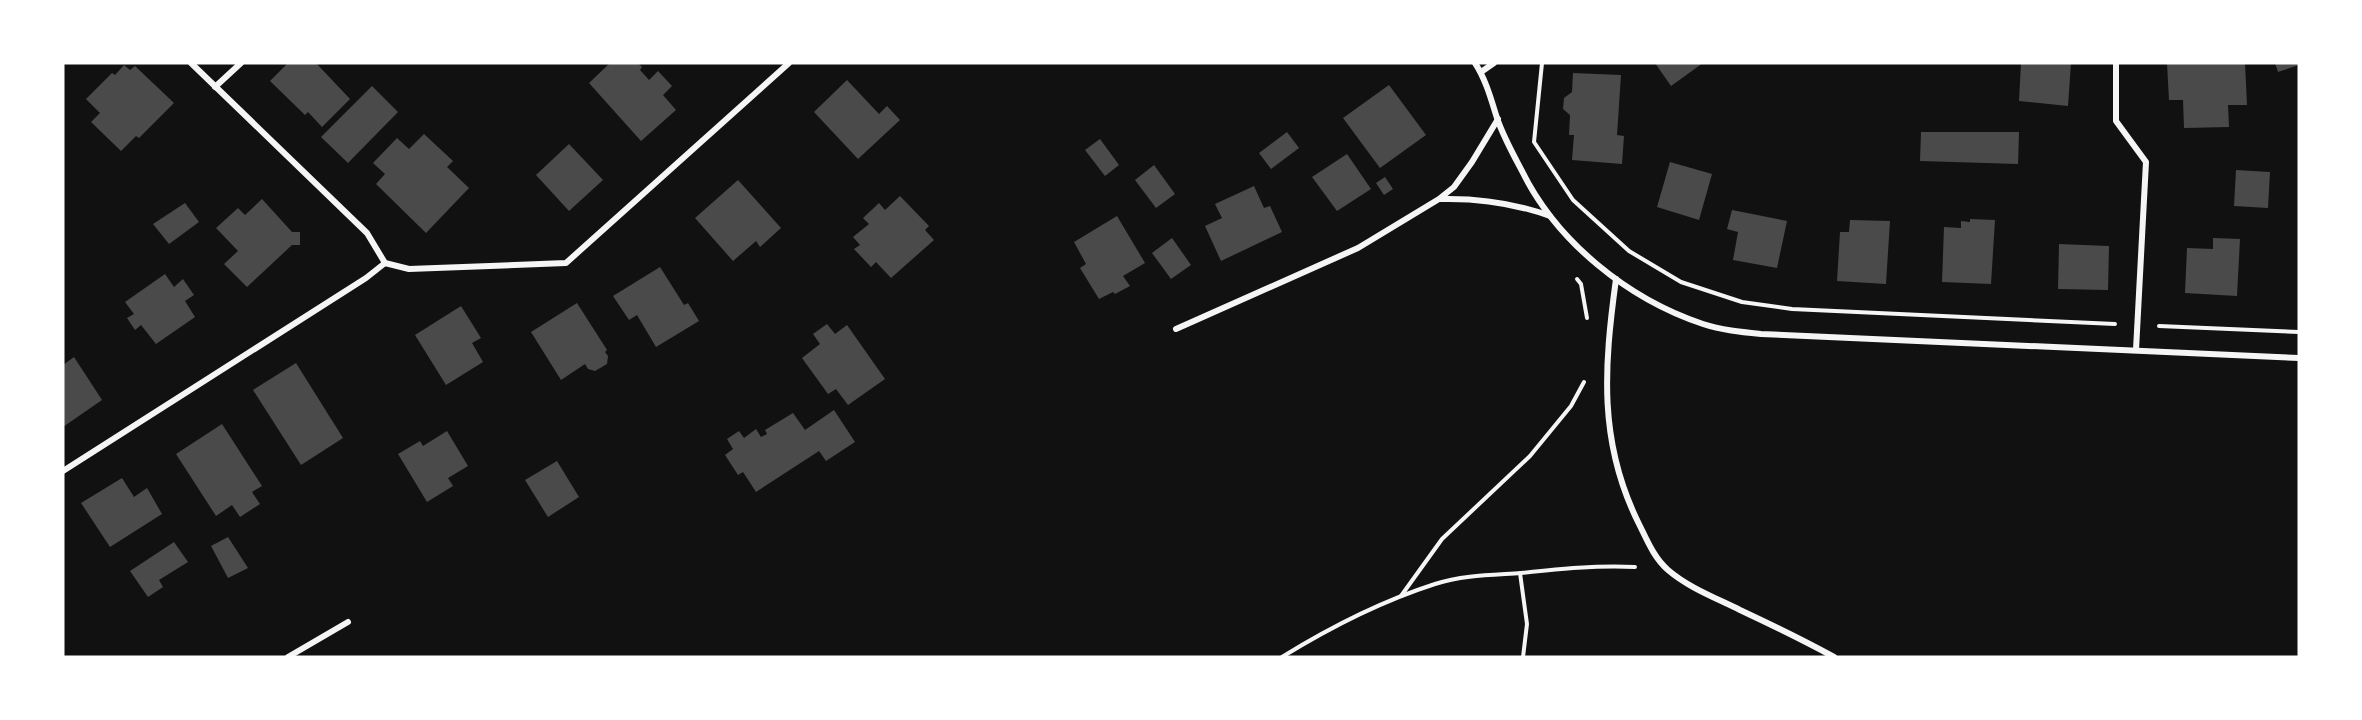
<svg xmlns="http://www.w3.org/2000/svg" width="2362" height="720" viewBox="0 0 2362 720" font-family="'Varela Round',sans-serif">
<rect width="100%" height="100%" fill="#111"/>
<g fill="#4a4a4a">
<path d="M286,63H316L350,99L322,127L308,112L305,115L270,81L287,64Z"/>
<path d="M610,63H638L642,67L640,70L649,80L658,71L672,86L663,95L676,110L641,141L589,83Z"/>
<path d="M1655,63H1703L1671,86Z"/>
<path d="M2021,63H2071L2068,106L2019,101Z"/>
<path d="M2167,63H2245L2247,105H2228L2229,127L2184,128L2183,100H2169Z"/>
<path d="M2275,63H2299V65L2278,72Z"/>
<path d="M124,65L130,70L135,66L174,103L139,138L136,136L121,151L91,122L100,113L86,99L112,73L115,75Z"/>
<path d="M1573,73L1621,75L1617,135L1624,136L1622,164L1572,160L1574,135H1569L1570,115L1563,109L1564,98L1572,92Z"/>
<path d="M847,80L879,114L887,106L900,120L858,159L814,112Z"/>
<path d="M1389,85L1426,135L1380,168L1343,118Z"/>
<path d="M372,86L398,112L348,163L321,137Z"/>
<path d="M1287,132L1299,148L1271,169L1259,153Z"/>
<path d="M1921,132H2019L2018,164L1920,161Z"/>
<path d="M424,134L453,161L447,167L469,188L426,233L376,184L385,174L373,163L397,138L409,149Z"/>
<path d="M1100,139L1119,165L1105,176L1085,150Z"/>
<path d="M569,144L603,180L569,211L536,175Z"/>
<path d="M1347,154L1371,189L1337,211L1312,177Z"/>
<path d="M1670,162L1712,174L1699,220L1657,207Z"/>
<path d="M1154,165L1175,194L1156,208L1135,180Z"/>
<path d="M2236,170L2270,172L2268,208L2234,206Z"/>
<path d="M1385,177L1393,189L1384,195L1376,183Z"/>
<path d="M738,180L781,228L760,247L756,241L733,261L695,218Z"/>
<path d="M1254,186L1264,208L1270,206L1282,232L1221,261L1205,226L1222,218L1215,204Z"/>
<path d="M900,196L929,226L925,230L934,240L891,278L876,262L871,267L854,249L860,245L853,237L869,224L863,218L879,203L885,210Z"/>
<path d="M262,199L292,232H300V245H292L247,287L224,264L238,251L216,228L238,208L245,215Z"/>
<path d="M185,203L199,222L169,244L153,224Z"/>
<path d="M1732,210L1787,221L1777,268L1733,260L1738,232L1727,229Z"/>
<path d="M1117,216L1145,263L1123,276L1130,286L1115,294L1113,292L1099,299L1080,268L1086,264L1074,242Z"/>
<path d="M1970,219L1995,220L1991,284L1942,282L1944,227L1961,228V221L1970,222Z"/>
<path d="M1850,220L1890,221L1886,284L1837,281L1840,232H1849Z"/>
<path d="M1172,238L1191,265L1171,279L1152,253Z"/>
<path d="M2213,238L2240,239L2237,296L2185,293L2187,248L2213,249Z"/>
<path d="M2059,244L2109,246L2108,290L2058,289Z"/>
<path d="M660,267L684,305L688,303L699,321L656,347L637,315L629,320L613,296Z"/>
<path d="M165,274L174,287L183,279L194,295L185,301L195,317L156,344L141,325L135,330L127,318L134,314L125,302Z"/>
<path d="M577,303L607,350L605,352L608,356L607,364L595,371L588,369L585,364L561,380L531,332Z"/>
<path d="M461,306L481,338L472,343L483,362L446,385L415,335Z"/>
<path d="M827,324L835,334L847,325L885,379L848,405L836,389L828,394L802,358L820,344L813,334Z"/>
<path d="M74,357L102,400L63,427V365Z"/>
<path d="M296,363L343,438L301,465L253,390Z"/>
<path d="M834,410L855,442L826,461L819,451L756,492L743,472L738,475L725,455L733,449L727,439L739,431L744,438L756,429L761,437L767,434L765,430L793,413L805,430Z"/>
<path d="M222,424L262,486L252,492L260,504L240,517L232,505L216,516L176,454Z"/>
<path d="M447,431L468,466L448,478L453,486L427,502L398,454L420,441L423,446Z"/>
<path d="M557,461L579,497L548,517L525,480Z"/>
<path d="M122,478L134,497L147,488L162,514L110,547L81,503Z"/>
<path d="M228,537L248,568L228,578L211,546Z"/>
<path d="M174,542L188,562L159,580L163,587L148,597L130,571Z"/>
</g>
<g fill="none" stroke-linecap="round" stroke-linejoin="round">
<g stroke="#f5f5f5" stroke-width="4">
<path d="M1542,63L1534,142L1573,200L1629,251L1681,282L1742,302L1792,309L2115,324"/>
<path d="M1577,279L1581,284L1587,318"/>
<path d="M2159,326L2299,332"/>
<path d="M1520,573L1527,624L1523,657"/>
<path d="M1401,596L1442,539L1530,456L1571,406L1584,382"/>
<path d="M1282,657C1329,628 1382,601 1435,584C1463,575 1492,575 1521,573C1559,569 1597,565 1635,567"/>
</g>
<g stroke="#f5f5f5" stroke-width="6">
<path d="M191,63L367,233L385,263"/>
<path d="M1475,63C1486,80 1491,99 1497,118C1503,136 1513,154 1522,171C1557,242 1628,299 1703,324C1721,330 1741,332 1761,334L2299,358"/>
<path d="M2116,63V121L2146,162L2136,350"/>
<path d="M1481,72L1494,63"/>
<path d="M215,87L241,63"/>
<path d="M1440,199C1478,198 1514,203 1550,216"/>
<path d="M1616,279C1604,367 1598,442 1639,524C1647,540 1654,558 1668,570C1689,588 1716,598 1740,610C1772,625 1803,640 1834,657"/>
<path d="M1176,329L1358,248L1439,199L1454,187L1472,162L1498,119"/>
<path d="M63,471L366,278L385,263L409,269L566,263L789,63"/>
<path d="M288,657L348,622"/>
</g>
</g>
<rect width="2362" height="720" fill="none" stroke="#ffffff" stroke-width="129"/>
</svg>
